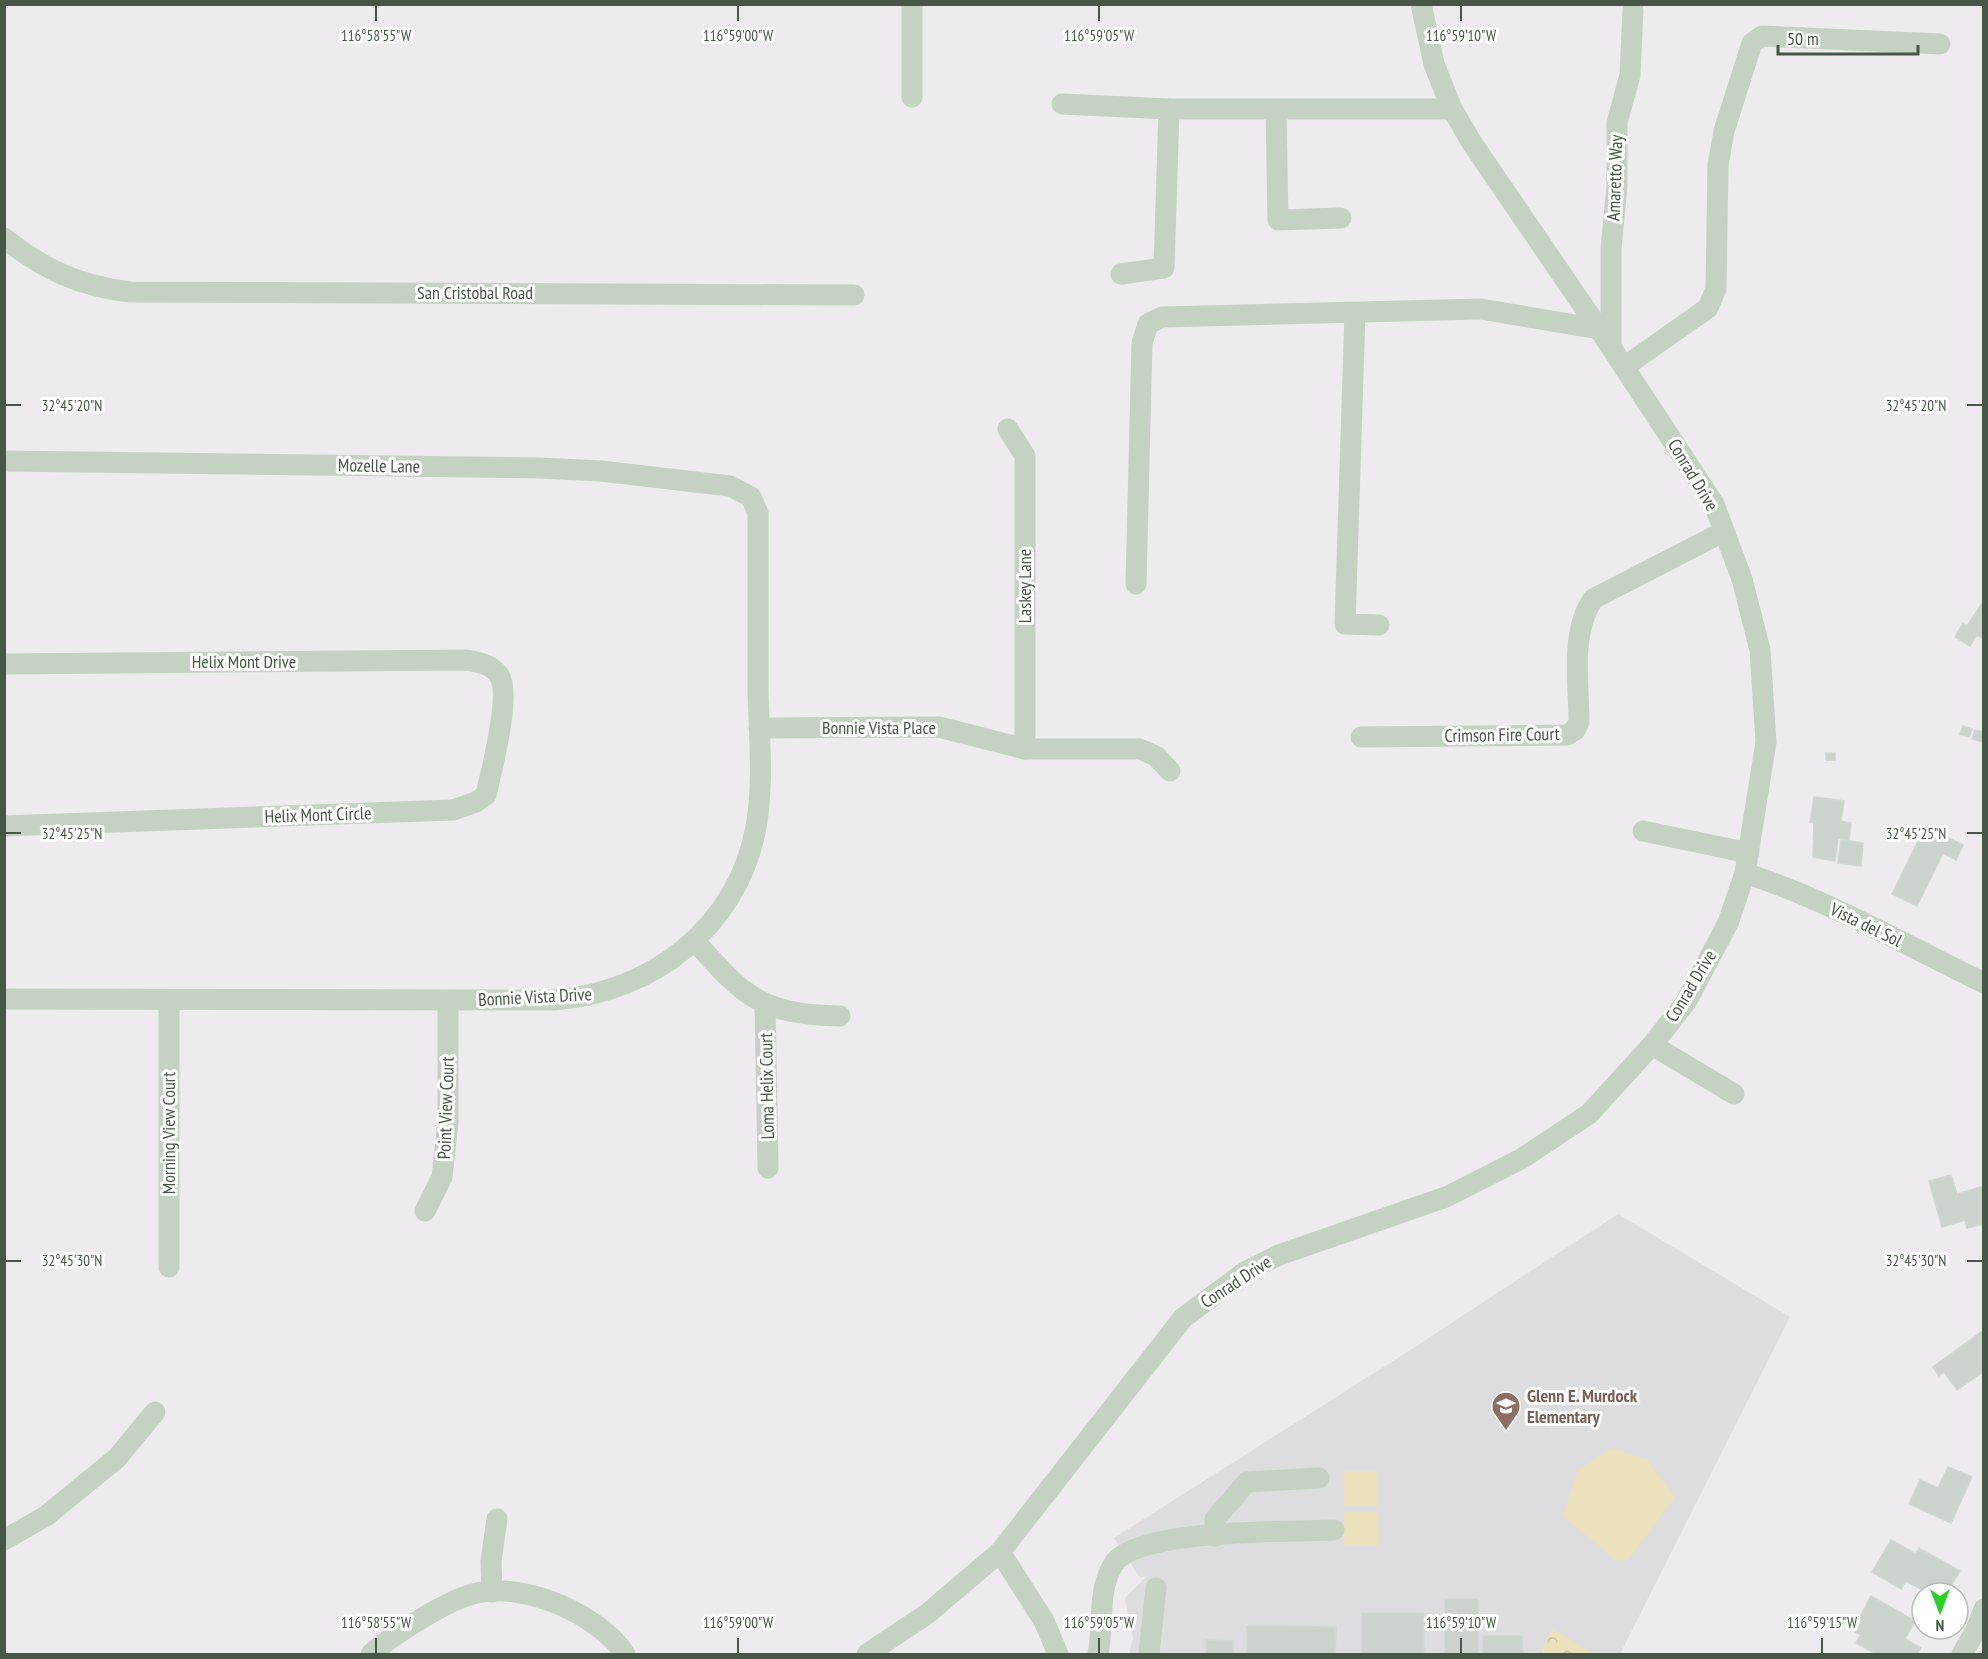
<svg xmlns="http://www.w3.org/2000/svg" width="1988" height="1659" viewBox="0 0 1988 1659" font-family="'PT Sans Narrow',sans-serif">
<defs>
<pattern id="park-crowns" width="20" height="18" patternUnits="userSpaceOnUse" patternTransform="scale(1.5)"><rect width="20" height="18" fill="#eae1bb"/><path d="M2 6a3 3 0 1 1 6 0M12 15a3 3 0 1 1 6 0" fill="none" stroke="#cac3a2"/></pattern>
</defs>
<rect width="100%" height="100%" fill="#edebee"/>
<path fill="#dddcdf" d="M1618,1214L1790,1317L1620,1654H1129L1133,1639L1125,1598L1147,1576L1140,1578L1114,1538L1401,1356Z"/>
<path fill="url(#park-crowns)" d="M1552,1629L1594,1654H1540Z"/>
<g fill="#eae1bb">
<path d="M1612,1448L1647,1460L1675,1497L1628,1560H1615L1563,1516L1578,1470Z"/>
<rect x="1344" y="1471" width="34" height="34"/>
<path d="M1344,1512H1378L1379,1545H1344Z"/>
</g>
<g fill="#cbd3cc" stroke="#d0d7d1" stroke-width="1.5">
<path d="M1984,600V639L1977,635L1970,646L1955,637L1963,623L1967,626Z"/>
<path d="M1963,726L1972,729L1969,737L1960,734Z"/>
<path d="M1975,730L1984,732L1983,742L1972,739Z"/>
<rect x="1826" y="753" width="9" height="7"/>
<path d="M1814,797L1844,801L1841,821L1851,823L1849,840L1838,838L1835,861L1813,857L1814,822H1810Z"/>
<path d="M1923,831L1943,841L1945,836L1963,845L1956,860L1943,853L1917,906L1892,894Z"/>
<path d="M1841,840L1863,843L1861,866L1838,863Z"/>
<path d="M1951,1175L1957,1194L1984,1186V1224L1967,1228L1965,1220L1942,1227L1929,1181Z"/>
<path d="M1984,1330V1371L1957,1390L1944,1372L1939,1376L1933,1367Z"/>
<path d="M1948,1467L1972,1477L1951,1523L1909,1504L1920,1480L1938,1488Z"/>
<path d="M1891,1540L1916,1554L1919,1548L1960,1571L1948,1591L1941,1587L1937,1593H1928L1906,1581L1901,1589L1872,1572Z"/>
<path d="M1871,1596L1915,1621L1905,1639L1921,1648L1917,1654H1876L1856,1643L1861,1635L1855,1632L1862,1621L1859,1619Z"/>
<rect x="1445" y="1599" width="33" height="55"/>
<rect x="1362" y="1613" width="62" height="41"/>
<path d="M1247,1626L1336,1627L1335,1654H1247Z"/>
<path d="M1483,1636H1522L1523,1654H1483Z"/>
<path d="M1206,1640L1233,1641V1654H1206Z"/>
</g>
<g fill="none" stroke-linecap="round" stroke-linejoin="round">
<g stroke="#c4d2c2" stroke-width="21">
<path d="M912,4V97"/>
<path d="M1062,104L1169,109H1452"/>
<path d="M1276,110L1278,220L1341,218"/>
<path d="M4,238C44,270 80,286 130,292L854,295"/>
<path d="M1121,274L1164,268L1169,109"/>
<path d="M1355,313L1345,624L1379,625"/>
<path d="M1611,347V249L1617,186V123L1630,75L1633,10"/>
<path d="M1624,367L1708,308L1716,289L1718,165L1724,131L1752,43L1762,36L1940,44"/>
<path d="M1008,429L1025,456V749"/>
<path d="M4,461L540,468L601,471L730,486L751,497L758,513C758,572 758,632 758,691C759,735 764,784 756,827C738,927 652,993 554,1000L4,999"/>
<path d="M1136,584L1142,343L1148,324L1162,317L1481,309L1599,329"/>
<path d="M4,664L466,660C478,662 491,664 499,675C512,694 491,772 486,795L476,802L453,810L4,826"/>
<path d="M759,728L939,727L1025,749H1140L1156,756L1170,771"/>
<path d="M1361,737L1567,735L1575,730L1579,722C1579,683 1570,633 1593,599L1723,532"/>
<path d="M1643,831L1749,853"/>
<path d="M1745,873C1828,900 1906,945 1984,983"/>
<path d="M695,941C745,998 762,1014 840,1016"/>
<path d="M169,1000V1267"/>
<path d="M765,1004L768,1168"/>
<path d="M1652,1045L1734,1094"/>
<path d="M425,1211L442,1177L448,1122V1001"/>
<path d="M1215,1536V1519L1247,1482L1319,1478"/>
<path d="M4,1540L46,1516L117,1458L155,1412"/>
<path d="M1000,1552L1044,1621L1058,1654"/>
<path d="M492,1592L491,1561L497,1519"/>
<path d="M371,1654C393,1635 448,1599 477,1593C525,1582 598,1614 625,1654"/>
<path d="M867,1654L927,1614L1000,1552L1183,1318L1245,1272L1279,1255L1446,1197L1521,1159L1589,1114L1652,1045L1686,1002L1728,923L1745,873L1766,742L1760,650L1742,579L1714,504L1599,329L1472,143L1452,109L1434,64L1421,4"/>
<path d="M1098,1654C1104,1625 1097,1592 1113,1565C1134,1528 1291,1532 1334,1530"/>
<path d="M1149,1654L1156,1588"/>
<path d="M1962,1654L1976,1630L1984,1609"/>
</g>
</g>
<path fill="none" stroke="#475745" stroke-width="2" d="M376,6V21M738,6V21M1099,6V21M1461,6V21M6,405H21M1967,405H1982M6,833H21M1967,833H1982M6,1261H21M1967,1261H1982M376,1638V1653M738,1638V1653M1099,1638V1653M1461,1638V1653M1822,1638V1653"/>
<defs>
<g id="school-pin" transform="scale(1.5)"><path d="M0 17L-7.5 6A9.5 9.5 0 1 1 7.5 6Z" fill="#8d6e63" stroke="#fff"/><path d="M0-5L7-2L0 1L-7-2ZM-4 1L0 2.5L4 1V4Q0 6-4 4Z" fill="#fff"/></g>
</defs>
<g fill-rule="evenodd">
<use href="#school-pin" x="1506" y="1406"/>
</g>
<g text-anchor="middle" stroke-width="6" stroke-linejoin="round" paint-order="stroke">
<g font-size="18" fill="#475745" stroke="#fff">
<text transform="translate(1615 178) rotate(-88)" y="6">Amaretto Way</text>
<text x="475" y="299">San Cristobal Road</text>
<text transform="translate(379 466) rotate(1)" y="6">Mozelle Lane</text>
<text transform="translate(1693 475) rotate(59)" y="6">Conrad Drive</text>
<text transform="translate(1025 586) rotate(-90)" y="6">Laskey Lane</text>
<text x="244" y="668">Helix Mont Drive</text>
<text x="879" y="734">Bonnie Vista Place</text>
<text transform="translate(1502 735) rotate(-1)" y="6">Crimson Fire Court</text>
<text transform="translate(318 815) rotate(-2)" y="6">Helix Mont Circle</text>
<text transform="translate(1866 925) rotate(26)" y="6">Vista del Sol</text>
<text transform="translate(1691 986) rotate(-59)" y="6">Conrad Drive</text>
<text transform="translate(535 997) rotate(-3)" y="6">Bonnie Vista Drive</text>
<text transform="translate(767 1086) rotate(-91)" y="6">Loma Helix Court</text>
<text transform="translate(446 1108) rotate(-88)" y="6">Point View Court</text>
<text transform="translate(169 1133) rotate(-90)" y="6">Morning View Court</text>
<text transform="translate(1236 1282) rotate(-33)" y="6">Conrad Drive</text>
</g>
<g font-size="18" font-weight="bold" fill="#785e54" stroke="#fff" text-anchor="start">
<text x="1527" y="1402">Glenn E. Murdock<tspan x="1527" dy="21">Elementary</tspan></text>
</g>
</g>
<g font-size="15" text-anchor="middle" fill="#475745" stroke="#fff" stroke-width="6" stroke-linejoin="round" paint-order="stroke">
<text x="376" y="41">116°58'55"W</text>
<text x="738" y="41">116°59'00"W</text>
<text x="1099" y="41">116°59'05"W</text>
<text x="1461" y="41">116°59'10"W</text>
<text x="1916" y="411">32°45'20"N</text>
<text x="72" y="411">32°45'20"N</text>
<text x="1916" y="839">32°45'25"N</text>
<text x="72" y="839">32°45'25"N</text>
<text x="1916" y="1266">32°45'30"N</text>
<text x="72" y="1266">32°45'30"N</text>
<text x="376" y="1628">116°58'55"W</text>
<text x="738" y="1628">116°59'00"W</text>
<text x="1099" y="1628">116°59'05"W</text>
<text x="1461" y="1628">116°59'10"W</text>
<text x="1822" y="1628">116°59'15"W</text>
</g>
<rect width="1988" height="1659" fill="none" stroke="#475745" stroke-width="12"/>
<g transform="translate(1940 1611) rotate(180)"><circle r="28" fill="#ffffff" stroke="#b5bcb5" stroke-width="1.5"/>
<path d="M0-4.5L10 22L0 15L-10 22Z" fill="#28cf25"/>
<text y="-9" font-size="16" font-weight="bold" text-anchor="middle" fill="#475745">N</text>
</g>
<path d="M1778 45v9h140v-9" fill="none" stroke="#475745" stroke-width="3"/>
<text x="1787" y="45" font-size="18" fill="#475745" stroke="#ffffff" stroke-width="4.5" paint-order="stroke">50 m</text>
</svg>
